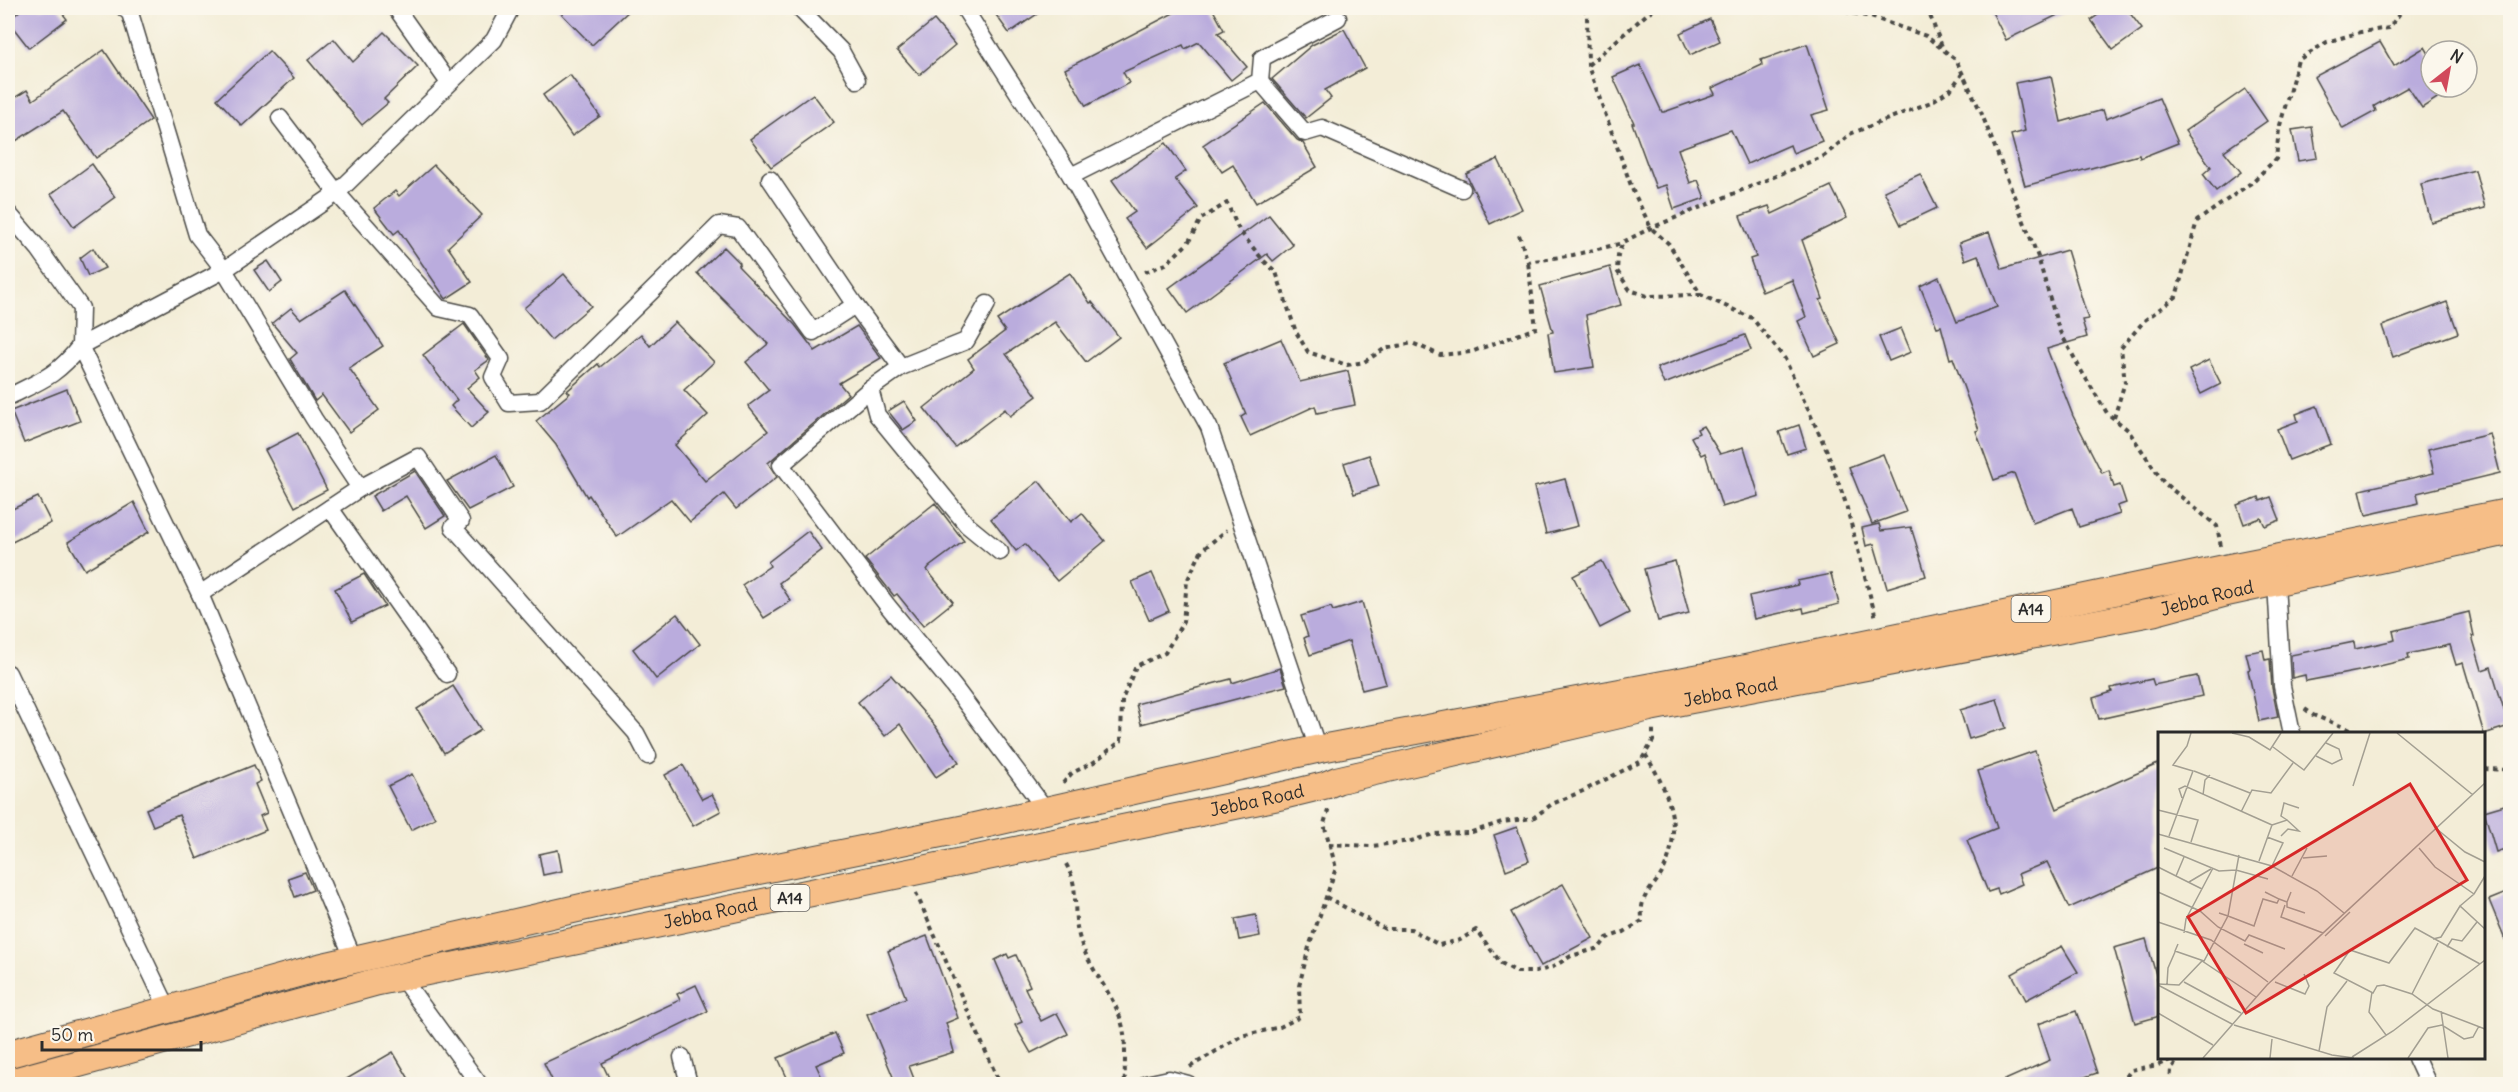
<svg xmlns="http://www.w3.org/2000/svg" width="2518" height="1092" viewBox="0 0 2518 1092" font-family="Delius,sans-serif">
<rect width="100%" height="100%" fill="#fbf7ec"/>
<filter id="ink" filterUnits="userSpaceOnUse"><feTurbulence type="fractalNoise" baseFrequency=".0167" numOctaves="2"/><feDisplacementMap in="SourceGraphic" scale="12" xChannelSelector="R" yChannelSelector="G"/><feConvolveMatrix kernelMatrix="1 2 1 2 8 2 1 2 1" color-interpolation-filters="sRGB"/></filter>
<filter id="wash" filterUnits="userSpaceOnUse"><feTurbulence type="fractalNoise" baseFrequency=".008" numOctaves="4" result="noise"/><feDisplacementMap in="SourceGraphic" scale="24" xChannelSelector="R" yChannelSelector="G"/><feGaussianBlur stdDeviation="1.35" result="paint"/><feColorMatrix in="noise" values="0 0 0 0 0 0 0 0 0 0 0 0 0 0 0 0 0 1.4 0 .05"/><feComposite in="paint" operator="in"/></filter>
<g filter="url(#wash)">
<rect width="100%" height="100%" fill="#f3edd7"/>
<g id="blocks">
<g fill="#baacdd">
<path d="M23,8H58L67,19L29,48L8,21Z"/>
<path d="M556,8H632L592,45Z"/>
<path d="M991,8H1046L1009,33Z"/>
<path d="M1183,8H1212L1224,30L1218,33L1247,67L1231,80L1199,42L1185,49L1183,45L1123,72L1129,83L1086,106L1065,69Z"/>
<path d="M1990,8H2072L2006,40Z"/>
<path d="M2108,8H2126L2142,29L2113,50L2091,20Z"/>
<path d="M1710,19L1720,41L1690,55L1680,33Z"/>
<path d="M934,20L955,45L919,75L897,50Z"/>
<path d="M1344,29L1365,68L1325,90L1331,98L1306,118L1272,79L1312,45Z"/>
<path d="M384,32L418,66L384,99L388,103L362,125L308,60L334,39L353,62Z"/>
<path d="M2380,42L2394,66L2425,47L2431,57V87H2454L2422,108L2408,87L2374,106L2376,111L2343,129L2314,77Z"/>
<path d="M1807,44L1829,110L1811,115L1822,141L1793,153L1790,145L1747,164L1731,130L1678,149L1690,183L1698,180L1705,198L1674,209L1666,185L1656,188L1632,123H1634L1613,77L1640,65L1662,112H1664L1715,94L1712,88L1762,65L1761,60Z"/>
<path d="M104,50L151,120L96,158L63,111L8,146V102L27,90L33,100Z"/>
<path d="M269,51L294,78L242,126L217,99Z"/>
<path d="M570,75L600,116L572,136L543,95Z"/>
<path d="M2051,76L2061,122L2103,110L2106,119L2159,98L2178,143L2140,158L2139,155L2025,186L2011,135L2025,131L2015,83Z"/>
<path d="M2245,89L2267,121L2224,151L2241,172L2216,191L2203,174L2211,167L2185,131Z"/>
<path d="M813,94L834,122L771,167L750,139Z"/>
<path d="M1265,103L1297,140L1303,143L1317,167L1256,203L1233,165L1222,172L1203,145Z"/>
<path d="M2312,127L2317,158L2298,161L2292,130Z"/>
<path d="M1166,143L1186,171L1175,179L1198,208L1147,248L1125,219L1135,212L1112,180Z"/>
<path d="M1498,159L1522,209L1490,224L1466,174Z"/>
<path d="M92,164L115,197L74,227L51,194Z"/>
<path d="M434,165L482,215L448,247L472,282L446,299L399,230L394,234L374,208L395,191L399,196Z"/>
<path d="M2475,170L2485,208L2431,222L2421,184Z"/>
<path d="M1920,174L1937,208L1901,225L1884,191Z"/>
<path d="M1831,186L1847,218L1802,240L1823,299L1820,300L1840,344L1814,356L1798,321L1806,317L1792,280L1762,292L1750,259L1756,257L1740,216L1769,206L1772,214Z"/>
<path d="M1269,215L1293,245L1273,261L1267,254L1187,313L1169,288Z"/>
<path d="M1989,232L2002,269L2067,250L2088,319L2082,320L2087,337L2047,349L2073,416L2102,473L2109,470L2114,487L2120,485L2126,503L2117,506L2120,514L2079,527L2072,508L2033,523L2014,473L1994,480L1976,431L1979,430L1953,358L1950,359L1941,326L1937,327L1920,286L1939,277L1957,322L1997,307L1978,255L1965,260L1959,243Z"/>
<path d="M724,247L740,263L738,266L795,325L815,351L857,326L881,358L839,383L848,394L768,463L777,477L736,509L724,494L690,522L671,499L617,537L589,495L587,497L556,445L536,421L570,393L567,391L598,364L600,367L641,334L650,346L675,322L714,362L684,390L708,415L675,445L705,481L768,431L748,406L769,390L746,362L768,344L697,273Z"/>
<path d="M93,248L105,268L88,276L80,258Z"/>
<path d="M268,261L282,282L269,292L254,270Z"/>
<path d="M1610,267L1621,305L1586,315L1594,367L1554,373L1548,333L1553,332L1540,286Z"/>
<path d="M1070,273L1090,303L1092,302L1119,337L1086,362L1055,322L1006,354L1037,396L1010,416L1005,409L955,447L924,408L974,368L968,359L1005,331L997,320Z"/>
<path d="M564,274L591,306L551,340L524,308Z"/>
<path d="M345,290L383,346L349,368L379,410L349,432L322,395L315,401L290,359L297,353L272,323L291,308L301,319Z"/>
<path d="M2447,302L2458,333L2393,357L2382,326Z"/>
<path d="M464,324L489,360L475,370L480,377L467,388L489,412L471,428L451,406L457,400L423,355Z"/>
<path d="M1901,328L1911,352L1889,361L1879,337Z"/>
<path d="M1745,335L1751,350L1664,384L1657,368Z"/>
<path d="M1281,339L1300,382L1348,371L1355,405L1317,413L1315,406L1250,436L1241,417L1246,414L1224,363Z"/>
<path d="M2209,360L2221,384L2201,394L2189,370Z"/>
<path d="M67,389L80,421L24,443L11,411Z"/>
<path d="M904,401L917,421L903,430L888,411Z"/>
<path d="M2317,406L2331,444L2289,460L2277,429L2298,421L2296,414Z"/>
<path d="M1799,425L1806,448L1787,454L1779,432Z"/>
<path d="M1703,426L1720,454L1744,447L1759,496L1722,507L1705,453L1701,455L1691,437L1699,433L1697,429Z"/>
<path d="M298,433L327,490L295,507L265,450Z"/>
<path d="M2490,434L2500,473L2417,493L2419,503L2366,515L2360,490L2434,473L2428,449Z"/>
<path d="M1883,454L1906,512L1872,524L1849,467Z"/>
<path d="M496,455L513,487L468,510L447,481Z"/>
<path d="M1369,455L1379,486L1354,494L1344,463Z"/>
<path d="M415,471L445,516L426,528L406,496L381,511L372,496Z"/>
<path d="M1565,479L1578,526L1546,534L1534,487Z"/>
<path d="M1039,481L1071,522L1082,513L1105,541L1057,581L1025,544L1016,551L991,519Z"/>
<path d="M38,497L51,523L8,544V511Z"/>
<path d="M2259,497L2260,501L2271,497L2280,520L2265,526L2261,518L2244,524L2237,505Z"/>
<path d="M134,502L149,532L85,570L68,542Z"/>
<path d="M935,503L964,541L929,567L927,570L953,602L923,626L897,594L894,596L865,559Z"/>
<path d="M1879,524L1881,531L1911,527L1926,576L1887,588L1874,544L1866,546L1862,528Z"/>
<path d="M808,531L822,550L779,583L791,601L764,618L742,585L770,566L768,562Z"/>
<path d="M1602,561L1629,613L1600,628L1573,576Z"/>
<path d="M1675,561L1689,613L1658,621L1644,569Z"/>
<path d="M1152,573L1169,611L1149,620L1132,582Z"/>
<path d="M364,574L385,606L352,622L335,589Z"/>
<path d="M1831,574L1839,604L1804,613L1803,608L1754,619L1749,596L1798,585L1797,581Z"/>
<path d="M1362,602L1386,684L1362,690L1349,641L1310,655L1304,638L1308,636L1301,616L1331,607L1333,611Z"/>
<path d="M2469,612L2474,636H2472L2482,670L2491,667L2509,726L2484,734L2463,663L2456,665L2450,645L2408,654L2409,659L2359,671L2306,681L2305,675L2292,678L2291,655L2354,642L2355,649L2395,640L2393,631Z"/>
<path d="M677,614L700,644L656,679L633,649Z"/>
<path d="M2263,650L2265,660L2270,659L2272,688L2278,717L2259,721L2248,670L2250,669L2246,653Z"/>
<path d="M1280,668L1286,686L1141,724L1136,704L1231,679L1232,683Z"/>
<path d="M891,675L936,727L959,762L936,777L900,724L885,736L858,702Z"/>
<path d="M2197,676L2202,696L2099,719L2093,698L2112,692L2111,688L2152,679L2154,685Z"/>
<path d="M453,686L481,730L444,753L417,709Z"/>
<path d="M1997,699L2006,728L1969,739L1960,710Z"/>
<path d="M2035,751L2057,809L2160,763V867L2069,908L2047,862L2018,874L2022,884L1999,894L1997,889L1988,892L1967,840L1997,828L1978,771Z"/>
<path d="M254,765L261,781L255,784L267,813L260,816L266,830L197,859L179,815L153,826L146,809Z"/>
<path d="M683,765L702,799L712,794L721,811L693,826L665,775Z"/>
<path d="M412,774L435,818L411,830L388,786Z"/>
<path d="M2511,803V847L2496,852L2484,811Z"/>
<path d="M1517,827L1529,861L1506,870L1494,835Z"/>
<path d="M558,850L562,871L543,875L539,854Z"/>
<path d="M305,872L313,890L295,897L288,878Z"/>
<path d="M1563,884L1593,938L1541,966L1511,912Z"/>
<path d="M2511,891V951H2510L2489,900Z"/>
<path d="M1256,915L1260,936L1239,940L1235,919Z"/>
<path d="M927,936L958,1018L946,1023L954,1052L909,1066L916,1084H896L867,1014L906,998L888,951Z"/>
<path d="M2146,939L2160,989V1016L2135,1023L2114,948Z"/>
<path d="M2062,946L2078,972L2026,1000L2012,974Z"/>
<path d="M1007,954L1009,958L1016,955L1030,986L1025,988L1041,1021L1057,1013L1068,1034L1031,1053L1015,1025L1022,1022L995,960Z"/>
<path d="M696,985L708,1011L602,1063L612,1084H554L544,1063L680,1000L677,994Z"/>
<path d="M2076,1011L2097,1073L2064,1084H1996L2050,1060L2038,1024Z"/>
<path d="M835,1033L844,1053L816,1065L825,1084H790L778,1058Z"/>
<path d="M393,1052L412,1084H338Z"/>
</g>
</g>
</g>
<g filter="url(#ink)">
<use href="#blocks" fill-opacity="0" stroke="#494845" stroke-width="1.5"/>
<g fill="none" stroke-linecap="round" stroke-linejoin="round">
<g stroke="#494845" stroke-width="19">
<g id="minor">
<path d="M124,8L130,13L197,235L224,270L314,419L360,488L418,457L461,521L453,527L636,733L648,756"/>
<path d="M396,8L449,83"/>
<path d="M799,8L841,51L857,80"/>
<path d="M964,8L1071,176L1209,427L1318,749"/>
<path d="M1260,81L1305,133L1322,128L1462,189"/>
<path d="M280,118L337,193L494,40L511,8"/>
<path d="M1071,176L1260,81L1262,58L1338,18"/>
<path d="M8,213L39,249L81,308L80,346L200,594L354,960"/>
<path d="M855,305L901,367L966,341L987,304"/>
<path d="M901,367L870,389L877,415L967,525L1000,552"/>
<path d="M870,389L781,465L887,605L954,687L1046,810"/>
<path d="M8,397C40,381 57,376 80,346L224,270L337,193L439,308L470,315L501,359L493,377L509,403L540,401L719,225L738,228L813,332L855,305L770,179"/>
<path d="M330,508L447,674"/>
<path d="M2276,583L2282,686L2292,734"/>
<path d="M200,594L360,488"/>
<path d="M8,673L168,1009"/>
<path d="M402,978L479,1084"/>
<path d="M682,1057L689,1084"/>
<path d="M2416,1058L2428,1084"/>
<path d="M1146,1084L1169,1079L1188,1084"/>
</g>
</g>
<g stroke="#494845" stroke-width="29">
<g id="trunk">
<path d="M8,1054L321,967L632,896L968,828L1318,749L1719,674L2227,568L2510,512"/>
<path id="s1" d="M8,1083L376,982L1281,796L1326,785L1338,780L1652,707L2154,612L2229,592L2510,531"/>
</g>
</g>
<g stroke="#494845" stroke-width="4" stroke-dasharray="4.5 4.5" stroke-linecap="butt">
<path d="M1585,8L1587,16L1588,66L1633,191L1651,228L1669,244L1701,295L1752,318L1785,359L1827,451L1845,501L1876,618"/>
<path d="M1827,8L1871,17L1926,36L1956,60L1981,112L2038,257L2059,330L2082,372L2107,413L2128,430L2164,483L2217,526L2221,547"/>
<path d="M1927,8L1943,49"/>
<path d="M1588,65L1654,8"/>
<path d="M1519,235L1528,262L1573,255L1623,243"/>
<path d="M1145,272L1166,264L1188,243L1201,219L1227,203L1239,230L1262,259L1276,272L1296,332L1308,352L1347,365L1364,362L1384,349L1412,343L1440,355L1471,352L1536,328L1528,262"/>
<path d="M1701,295L1647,296L1630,290L1617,271L1618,255L1623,242L1651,228L1824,156L1850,134L1931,102L1951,89L1962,74"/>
<path d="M2114,418L2125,382L2121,348L2145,320L2176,297L2197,221L2251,183L2276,159L2279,129L2298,60L2327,42L2361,32L2389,28L2400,13L2396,8"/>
<path d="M2305,709L2313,715L2361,734"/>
<path d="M2484,769L2510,770"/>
<path d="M1063,783L1072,773L1094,762L1121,741L1122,700L1136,666L1165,653L1183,622L1187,581L1202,550L1227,530"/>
<path d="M1329,844L1372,846L1411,841L1434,834L1469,833L1502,822L1533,818L1552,804L1583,791L1640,762L1653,741V729"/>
<path d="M1066,864C1080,888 1072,907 1078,932C1086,968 1114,992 1122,1024C1127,1042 1124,1066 1125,1084"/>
<path d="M916,893L1000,1084"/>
<path d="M1326,897L1385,929H1411L1439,945L1460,940L1476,930L1501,963L1517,972H1536L1553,967L1571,956L1599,948L1607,938L1624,932L1642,921C1642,915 1641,908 1643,902C1646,891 1658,882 1663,871C1684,828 1669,792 1645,754"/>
<path d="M1190,1067L1241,1036L1280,1027L1300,1017L1299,986L1309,947L1336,868L1324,824L1329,807"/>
<path d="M2121,1084L2131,1070L2158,1065L2175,1058"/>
<path d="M2170,1084L2171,1069L2179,1058"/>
</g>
<use href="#minor" stroke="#fff" stroke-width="16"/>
<use href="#trunk" stroke="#f6be87" stroke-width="27"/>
</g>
</g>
<g text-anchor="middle" stroke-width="4.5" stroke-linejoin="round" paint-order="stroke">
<g fill="#fbf7ec" stroke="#696865" stroke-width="1.5">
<rect x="2011.5" y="596" width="39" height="26" rx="4.5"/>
<rect x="770.5" y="885" width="39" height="26" rx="4.5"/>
</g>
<g font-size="16" font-weight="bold" fill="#2b2b2b">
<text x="2031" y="615">A14</text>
<text x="790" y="904">A14</text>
</g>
<g font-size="18" fill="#2b2b2b" stroke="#fbf7ec">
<text dy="6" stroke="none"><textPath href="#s1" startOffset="2253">Jebba Road</textPath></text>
<text dy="6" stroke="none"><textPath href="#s1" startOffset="1767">Jebba Road</textPath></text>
<text dy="6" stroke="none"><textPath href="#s1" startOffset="1281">Jebba Road</textPath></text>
<text dy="6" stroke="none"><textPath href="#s1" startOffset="723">Jebba Road</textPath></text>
</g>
</g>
<g transform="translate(2158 732)">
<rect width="327" height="327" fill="#f3edd7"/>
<path fill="none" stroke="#a39f92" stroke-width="1.5" d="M74,1L91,5L112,18L123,1M239,1L315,63M115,15L146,38L175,1M158,24L174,32L184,27L181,17L168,11M36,39L92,61M195,54L212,1M45,63L47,48L52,43M24,66L21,57L27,54L114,93L101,129M0,78L40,88L33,110M83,80L94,58L113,61L135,31M129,88L123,84L126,71L141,76M114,93L129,88L141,99L130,97L123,104M280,98L307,120L327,130M0,102L114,134L159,159L186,181M11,104L35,39L15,33L29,14L33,1M109,105L125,111L114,134M6,116L61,139L78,138L110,147M261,116L277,135L316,162M145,126L169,124M0,135L44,157M18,144L26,125M134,144L149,116M31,150L53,137M0,160L42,179L60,195L87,209L91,203L127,217M121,167L129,170L133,160M129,170V175L147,181M127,173L123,185L165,201M302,174L316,162L327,144M61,181L70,184L81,123M0,190L53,208L110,250M26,201L28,187L55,136M167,204L192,180M275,207L283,205L302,174L327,197M20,212L17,219L46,229L70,184L96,194L105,167L119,171L121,167L107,160M86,212L105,221M289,215L294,207L304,209L319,190M322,232L257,196L231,231L192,218L176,241L215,261L219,254L226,253L254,262L275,277L327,297M26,250L83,281M117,250L147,262L151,254L146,242M0,252L21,253L44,229L98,265M9,252L10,236L17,220M0,253L74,292M214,260L211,280L228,303M254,262L280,211M283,279L290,326M0,281L55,313M76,293L174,323L196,326M161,319L169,275L189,249M194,325L235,299L327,228M45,326L109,253L327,51M112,326L114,307M250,326L270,296L284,293L306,307L315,305L321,294"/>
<path fill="#d62828" fill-opacity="0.15" stroke="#d62828" stroke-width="3" d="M252,52L309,148L88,281L30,185Z"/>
<rect width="327" height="327" fill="none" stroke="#2b2b2b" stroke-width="3"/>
</g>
<rect width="2518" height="1092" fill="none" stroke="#fbf7ec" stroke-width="30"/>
<g transform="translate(2449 69) rotate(31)"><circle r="28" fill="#fbf7ec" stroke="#a8a59f" stroke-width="1.5"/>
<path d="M0-4.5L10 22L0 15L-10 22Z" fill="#d1495b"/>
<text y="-9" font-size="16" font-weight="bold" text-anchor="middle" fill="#2b2b2b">N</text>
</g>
<path d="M42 1041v9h159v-9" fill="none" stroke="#2b2b2b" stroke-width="3"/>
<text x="51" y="1041" font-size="18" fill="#2b2b2b" stroke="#fbf7ec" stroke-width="4.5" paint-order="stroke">50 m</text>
</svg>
